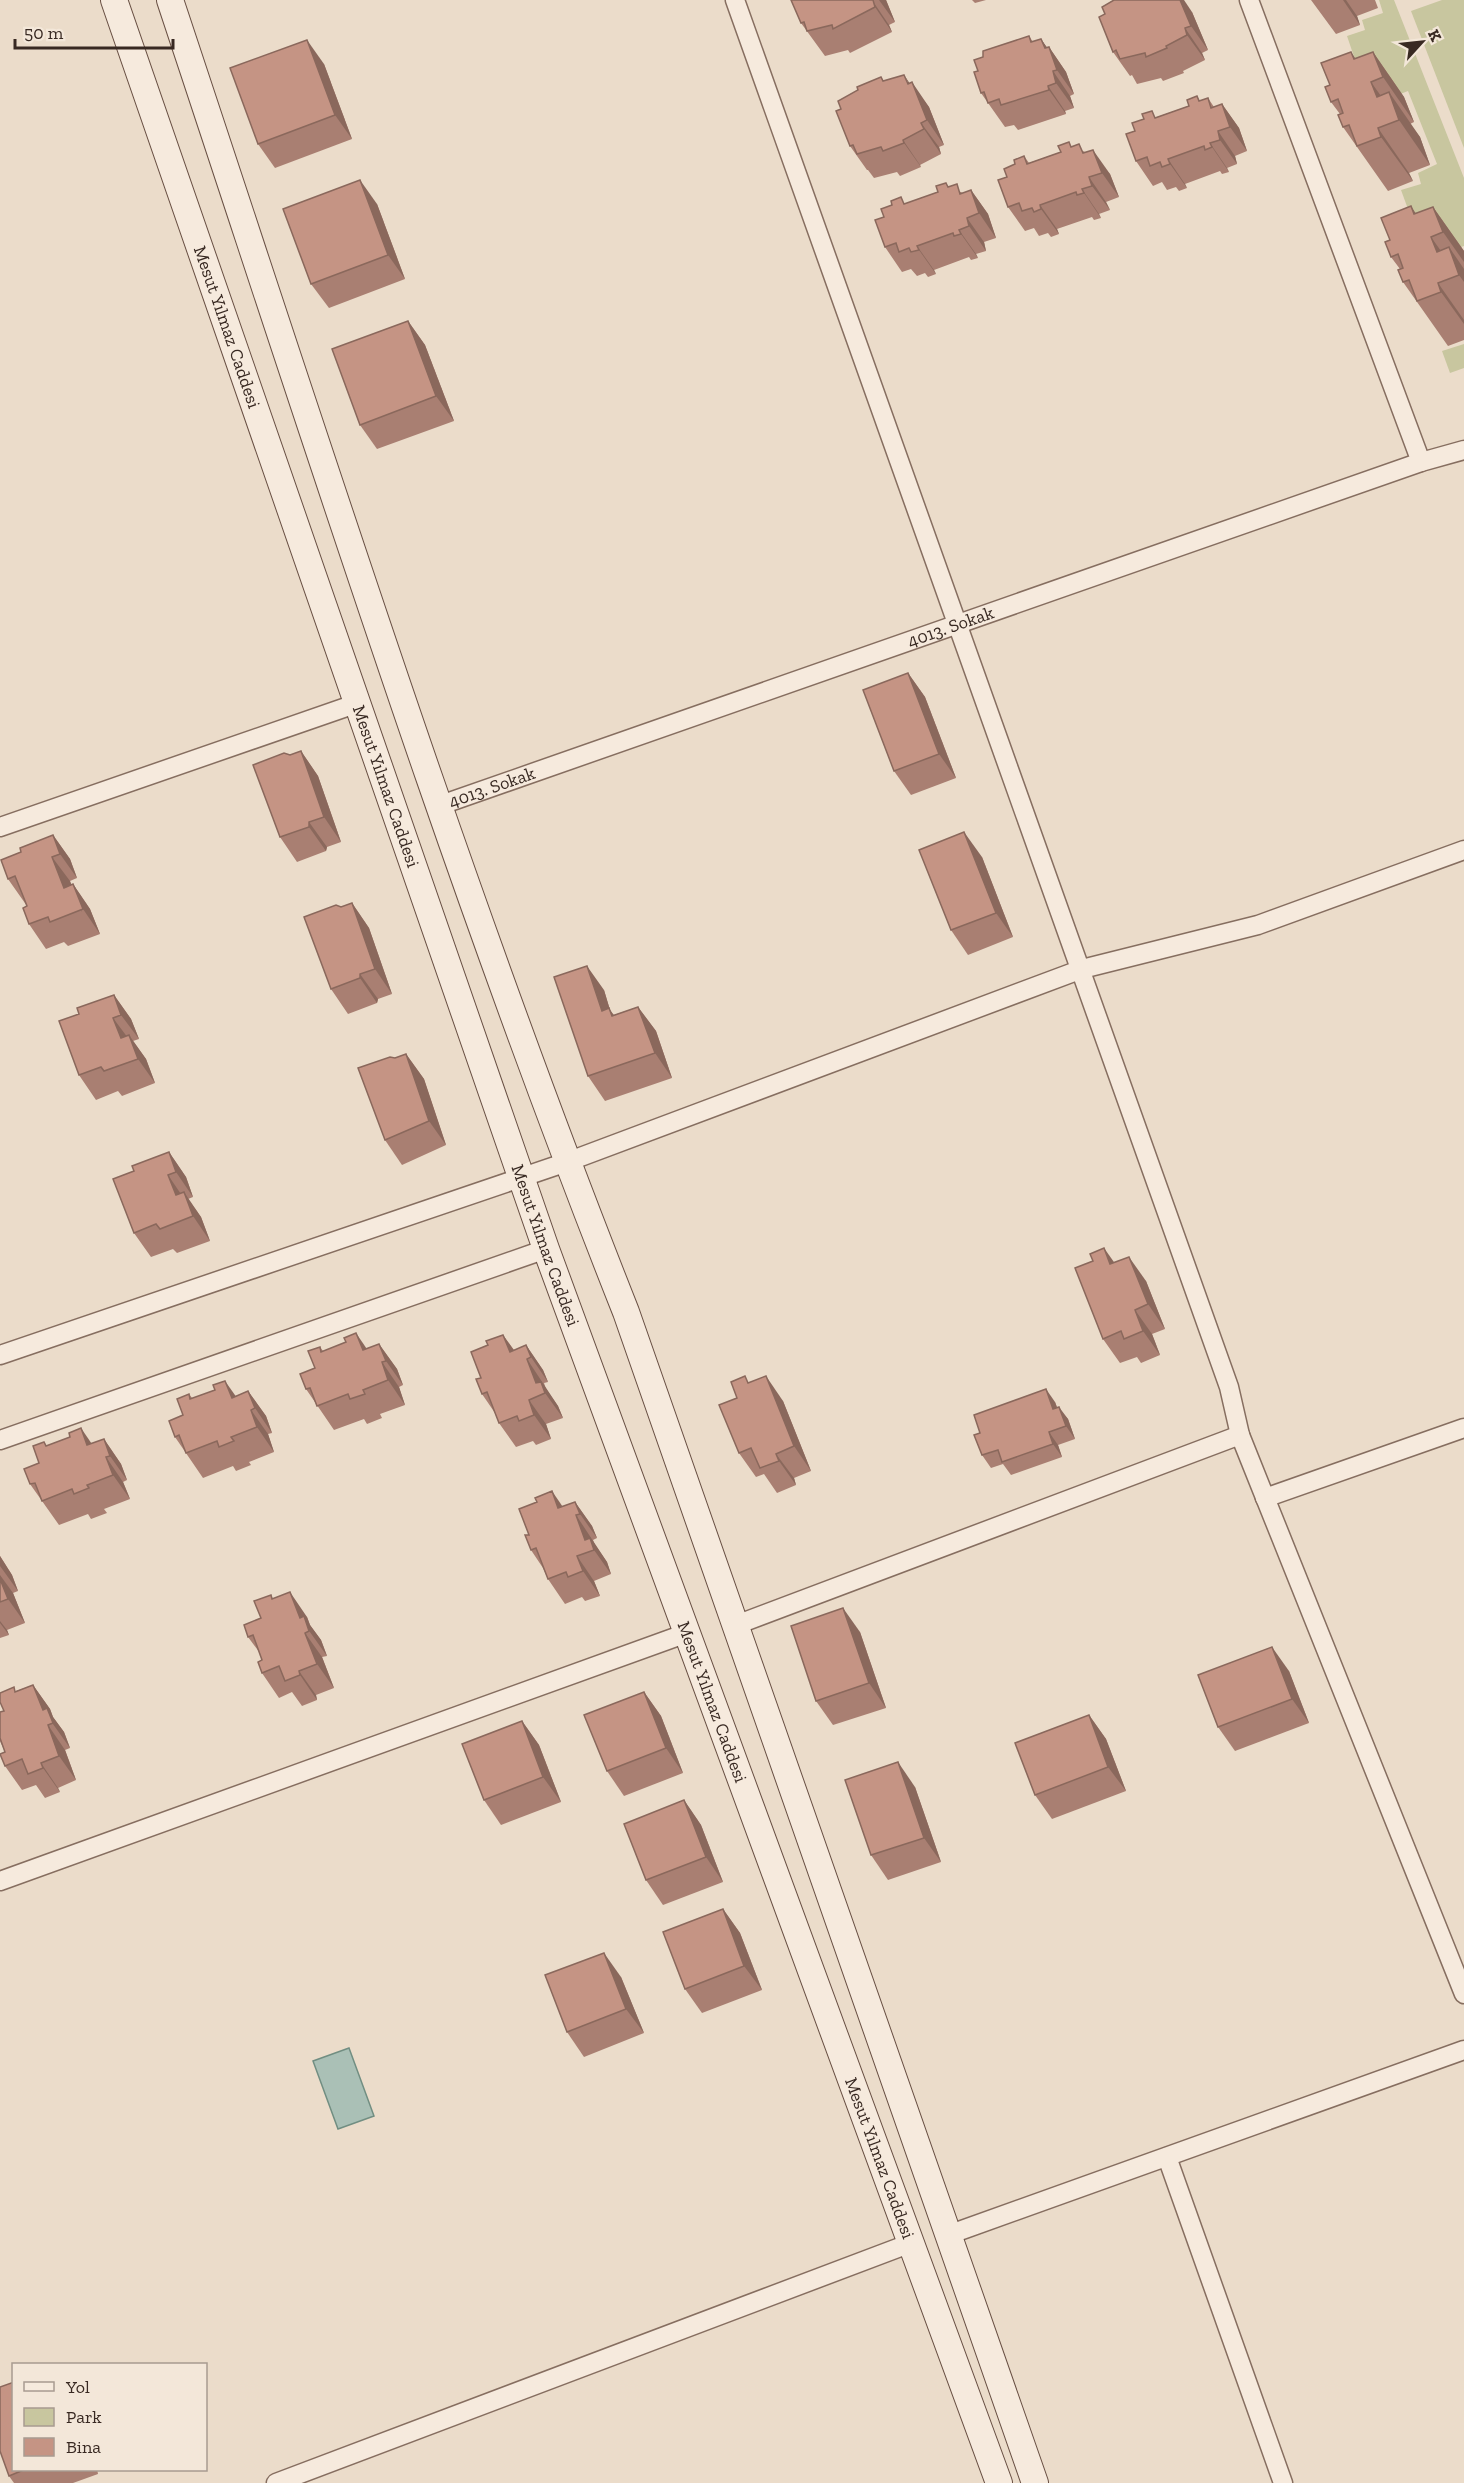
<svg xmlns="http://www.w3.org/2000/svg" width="1464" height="2483" viewBox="0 0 1464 2483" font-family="'Zilla Slab',serif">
<rect width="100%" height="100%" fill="#ebdcca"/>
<g fill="#c8c69f">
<path d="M1379,0H1394L1464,178V246L1450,251L1423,250L1401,190L1421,184L1418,173L1437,164L1408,91L1390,98L1367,95L1347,36L1365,30L1362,20L1383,13Z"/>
<path d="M1442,0H1464V148L1411,11Z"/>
<path d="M1464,344V368L1450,373L1442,351Z"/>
</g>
<path fill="#aac0b6" stroke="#718e82" stroke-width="1.5" d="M349,2048L374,2116L338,2129L313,2061Z"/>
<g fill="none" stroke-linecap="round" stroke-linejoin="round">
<g stroke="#866e60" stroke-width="21">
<g id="street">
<path d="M735,0L1229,1387L1240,1435L1464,1994"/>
<path d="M1249,0L1421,462"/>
<path id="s1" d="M438,806L1421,462L1464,450"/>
<path d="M0,827L358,703"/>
<path d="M0,1355L567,1162L1082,969L1258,925L1464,850"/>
<path d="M0,1440L546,1249"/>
<path d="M1265,1498L1464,1428"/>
<path d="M736,1625L1240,1435"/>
<path d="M0,1881L687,1633"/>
<path d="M1167,2157L1283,2483"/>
<path d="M948,2235L1464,2050"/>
<path d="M276,2483L911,2243"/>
</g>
</g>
<g stroke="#684f43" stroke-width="28">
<g id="secondary">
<path id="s2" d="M114,0L546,1249L999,2483"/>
<path d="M170,0C316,439 455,881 626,1312L1035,2483"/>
</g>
</g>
<use href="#street" stroke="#f6eadd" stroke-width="18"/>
<use href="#secondary" stroke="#f6eadd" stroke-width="26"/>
</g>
<g fill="#a97f72">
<path d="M791,0H886L895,22L889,25L892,32L850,53L848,50L825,56L801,23Z"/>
<path d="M972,0H986L975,3Z"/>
<path d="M1311,0H1375L1378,8L1357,16L1360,25L1336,34Z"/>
<path d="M1192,12L1208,50L1202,53L1205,60L1183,71L1184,73L1163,81L1161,78L1137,84L1132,75L1130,76L1113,52Z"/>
<path d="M1029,36L1033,42L1041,39L1047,48L1049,47L1066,72L1074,94L1070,96L1074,108L1065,111L1066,114L1018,130L1014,125L1005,127L981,93L978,71L983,57Z"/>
<path d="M1351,52L1355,59L1373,52L1404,97L1414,122L1410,124L1420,137L1430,165L1409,173L1413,181L1388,191L1343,127L1340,114L1331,102L1330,85Z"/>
<path d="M324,64L352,139L275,168L258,144Z"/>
<path d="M881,77L884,81L910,83L929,107L944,145L939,147L941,154L920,165L921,167L900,176L897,172L874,178L868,170H867L850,146L841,109Z"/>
<path d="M1197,96L1200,101L1208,98L1214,107L1222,104L1239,128L1247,151L1235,156L1237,164L1227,168L1229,172L1222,174L1220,171L1185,184L1187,188L1179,191L1176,187L1167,190L1162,182L1153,186L1136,161L1135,131L1157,117L1189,106Z"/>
<path d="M1072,146L1085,152L1110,174L1119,197L1106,202L1110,210L1099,214L1101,218L1094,220L1092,217L1057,229L1059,234L1051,237L1048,233L1039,236L1034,228L1025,231L1008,207L1007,177L1015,164L1024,156L1029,163L1061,152Z"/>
<path d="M949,187L963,193L971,190L988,214L996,238L984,242L986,251L976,254L978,258L971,260L969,257L934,270L936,274L928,277L925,273L917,276L911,269L902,272L885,247L884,217L906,204L938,192Z"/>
<path d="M377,204L405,279L329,308L311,284Z"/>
<path d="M1433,207L1464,251V340L1448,346L1403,282L1400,269L1391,257L1390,240L1416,214Z"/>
<path d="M408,321L425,345L454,421L377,449L360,425Z"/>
<path d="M908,673L925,697L956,778L911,795L894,771Z"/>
<path d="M301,751L318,776L341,842L327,847L326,851L297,862L280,837L290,755Z"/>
<path d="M53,835L70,859L77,878L70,881L71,885L73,884L90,909L100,934L68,946L64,942L46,949L29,924L27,906L8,879L21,852Z"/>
<path d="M982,857L1013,937L968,955L951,930Z"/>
<path d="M352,903L369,928L392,994L378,999L377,1003L348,1014L331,989L341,907Z"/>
<path d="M604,990L610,1010L614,1015L638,1007L656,1031L672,1078L605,1101L588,1076Z"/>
<path d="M114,995L131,1019L139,1039L133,1041L146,1059L155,1083L122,1096L118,1091L96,1100L79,1075V1014Z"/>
<path d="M406,1054L424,1079L446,1145L402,1165L385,1140L395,1058Z"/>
<path d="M169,1152L186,1177L193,1197L188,1199L201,1217L210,1241L177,1253L173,1249L151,1257L134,1233V1171Z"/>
<path d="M1114,1262L1146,1281L1165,1329L1152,1334L1160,1355L1141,1363L1137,1357L1120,1363L1103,1339Z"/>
<path d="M503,1335L514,1350L526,1345L543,1370L548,1382L544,1383L546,1389L558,1406L563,1418L546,1424L551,1439L536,1445L533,1441L516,1447L499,1423L495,1413L482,1394L481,1378L488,1345Z"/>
<path d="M379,1344L397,1369L403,1385L399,1387L405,1405L380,1414L382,1418L367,1424L364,1419L334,1430L306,1389L315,1368L320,1347L323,1351L367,1349Z"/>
<path d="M749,1383L783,1401L811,1471L794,1478L796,1485L777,1493L764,1474L756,1477L739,1453L737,1398Z"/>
<path d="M248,1391L266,1416L272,1433L268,1434L274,1452L249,1462L251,1465L236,1471L233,1466L203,1478L175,1437L183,1415L189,1394L192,1398L236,1396Z"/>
<path d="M1055,1402L1057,1407L1068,1419L1075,1439L1058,1445L1062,1457L1011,1475L1003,1464L991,1468L982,1455Z"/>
<path d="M104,1439L121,1464L127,1480L123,1482L130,1499L104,1509L107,1513L91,1519L88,1514L59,1525L30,1484L39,1463L44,1442L47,1446L92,1444Z"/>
<path d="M575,1502L592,1526L597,1538L593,1540L595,1545L607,1562L611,1574L594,1581L600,1596L585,1601L582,1597L565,1604L548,1579L543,1568L531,1550L529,1535L562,1507Z"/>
<path d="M0,1556L12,1575L18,1591L13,1593L25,1623L7,1630L9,1635L0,1638Z"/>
<path d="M271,1595L273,1599L307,1617L310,1625L321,1640L327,1656L322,1657L334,1688L316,1695L317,1700L302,1706L292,1692L279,1698L262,1673V1660L260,1653L248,1637L261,1618Z"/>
<path d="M860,1632L886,1708L833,1725L816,1701Z"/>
<path d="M1289,1671L1309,1723L1235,1751L1218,1727Z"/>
<path d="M33,1685L50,1709L53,1717L64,1732L70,1748L65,1750L76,1780L58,1788L60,1792L45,1798L36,1785L22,1790L5,1766V1752L0,1741V1712L4,1711L16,1691Z"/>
<path d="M644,1692L661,1716L683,1773L624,1796L607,1771Z"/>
<path d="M1089,1715L1106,1739L1126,1791L1052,1819L1035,1795Z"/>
<path d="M522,1721L539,1745L561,1802L501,1825L484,1800Z"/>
<path d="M915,1787L941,1862L888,1880L871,1855Z"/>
<path d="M684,1800L701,1825L723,1882L663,1905L646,1880Z"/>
<path d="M723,1909L740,1933L762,1990L702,2013L685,1989Z"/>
<path d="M621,1977L644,2033L584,2057L567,2032Z"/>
<path d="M14,2469H97L98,2474L73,2483H14L9,2476Z"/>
</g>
<g fill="#8a685c">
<path d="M872,0L889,25L892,32L875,7Z"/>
<path d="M879,0H886L895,22Z"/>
<path d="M1178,0H1184L1192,12L1208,50L1191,26Z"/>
<path d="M1343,0H1346L1357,16L1360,25Z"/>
<path d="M1185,28L1202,53L1205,60L1187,35Z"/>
<path d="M1041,39L1051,53L1049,47L1066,72L1074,94L1057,70L1045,48Z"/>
<path d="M307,40L324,64L352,139L335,115Z"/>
<path d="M1351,52L1371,82L1398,120L1377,97L1354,59Z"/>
<path d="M1373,52L1404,97L1414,122L1383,77Z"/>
<path d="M1053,71L1070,96L1074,108L1056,83Z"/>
<path d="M904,75L915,91L912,82L929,107L944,145L927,120Z"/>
<path d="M1048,86L1065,111L1066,114L1049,90Z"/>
<path d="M1389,92L1420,137L1430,165L1399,120Z"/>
<path d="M1222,104L1239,128L1247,151L1230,127Z"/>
<path d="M921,123L939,147L941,154L924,129Z"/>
<path d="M1378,128L1409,173L1413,181L1381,137Z"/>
<path d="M1218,131L1235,156L1237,164L1220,140Z"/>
<path d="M903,140L920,165L921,167L904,143Z"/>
<path d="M1210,143L1227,168L1229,172L1212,147Z"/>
<path d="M1093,150L1110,174L1119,197L1102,173Z"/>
<path d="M1168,159L1185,184L1187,188L1170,164Z"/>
<path d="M1089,177L1106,202L1110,210L1092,186Z"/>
<path d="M360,180L377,204L405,279L388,255Z"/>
<path d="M1082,189L1099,214L1101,218L1084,193Z"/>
<path d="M971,190L988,214L996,238L979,213Z"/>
<path d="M1040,205L1057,229L1059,234L1041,209Z"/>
<path d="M1411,206L1431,237L1458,275L1437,252L1414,214Z"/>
<path d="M1433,207L1464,251V262L1443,232Z"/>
<path d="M967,218L984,242L986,251L969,226Z"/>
<path d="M959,230L976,254L978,258L961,234Z"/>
<path d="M917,246L934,270L936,274L919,250Z"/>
<path d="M1449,247L1464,269V282L1459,275Z"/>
<path d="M1438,283L1464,320V324L1441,292Z"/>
<path d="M408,321L425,345L454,421L436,396Z"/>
<path d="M908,673L925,697L956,778L939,754Z"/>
<path d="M301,751L318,776L341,842L324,817Z"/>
<path d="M309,822L327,847L326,851L309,827Z"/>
<path d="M964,832L982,857L1013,937L996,913Z"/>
<path d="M53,835L70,859L77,878L60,854Z"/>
<path d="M52,857L70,881L82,912L64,888Z"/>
<path d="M73,884L90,909L100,934L83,909Z"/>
<path d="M352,903L369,928L392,994L375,969Z"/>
<path d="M587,966L604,990L610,1010L626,1033L602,1011Z"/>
<path d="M360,974L378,999L377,1003L360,978Z"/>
<path d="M114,995L131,1019L139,1039L121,1015Z"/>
<path d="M638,1007L656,1031L672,1078L655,1053Z"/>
<path d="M113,1018L131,1042L121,1038Z"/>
<path d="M129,1035L146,1059L155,1083L138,1059Z"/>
<path d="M406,1054L424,1079L446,1145L429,1121Z"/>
<path d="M169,1152L186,1177L193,1197L176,1172Z"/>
<path d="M168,1175L185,1200L176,1195Z"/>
<path d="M184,1192L201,1217L210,1241L193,1216Z"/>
<path d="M1104,1248L1121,1272L1110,1264Z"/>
<path d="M1129,1257L1146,1281L1165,1329L1148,1304Z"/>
<path d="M1135,1310L1152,1334L1160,1355L1143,1331Z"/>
<path d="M356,1333L373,1358L363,1350Z"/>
<path d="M503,1335L520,1359L510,1352Z"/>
<path d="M379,1344L397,1369L403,1385L386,1361Z"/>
<path d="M526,1345L543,1370L548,1382L531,1357Z"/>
<path d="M527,1359L558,1406L563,1418L545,1393L536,1383Z"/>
<path d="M382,1362L399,1387L405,1405L388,1380Z"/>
<path d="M766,1376L783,1401L811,1471L794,1446Z"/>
<path d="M225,1381L242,1405L232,1398Z"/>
<path d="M1046,1389L1055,1402L1062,1422L1053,1409Z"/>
<path d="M248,1391L266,1416L272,1433L255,1408Z"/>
<path d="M529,1400L546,1424L551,1439L534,1415Z"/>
<path d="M1059,1407L1068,1419L1075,1439L1066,1426Z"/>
<path d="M251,1410L268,1434L274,1452L257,1427Z"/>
<path d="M81,1428L98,1453L87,1445Z"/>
<path d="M1049,1432L1058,1445L1062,1457L1053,1444Z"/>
<path d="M104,1439L121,1464L127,1480L110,1456Z"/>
<path d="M776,1454L794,1478L796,1485L779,1461Z"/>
<path d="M106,1457L123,1482L130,1499L113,1475Z"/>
<path d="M552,1491L569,1516L558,1508Z"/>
<path d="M575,1502L592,1526L597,1538L580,1514Z"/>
<path d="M576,1515L607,1562L611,1574L594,1550L585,1540Z"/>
<path d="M0,1556L12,1575L18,1591L0,1566Z"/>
<path d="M577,1556L594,1581L600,1596L583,1571Z"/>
<path d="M0,1575L13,1593L25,1623L8,1599L0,1579Z"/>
<path d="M290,1592L307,1617L310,1625L321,1640L327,1656L300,1618Z"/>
<path d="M843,1608L860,1632L886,1708L869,1683Z"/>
<path d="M0,1621L7,1630L9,1635L0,1623Z"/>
<path d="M305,1633L322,1657L334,1688L317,1664Z"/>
<path d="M1272,1647L1289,1671L1309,1723L1292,1699Z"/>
<path d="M299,1671L316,1695L317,1700L300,1675Z"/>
<path d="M33,1685L50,1709L53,1717L64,1732L70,1748L43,1710Z"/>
<path d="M644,1692L661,1716L683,1773L666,1748Z"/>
<path d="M1089,1715L1106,1739L1126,1791L1108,1767Z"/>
<path d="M522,1721L539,1745L561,1802L543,1777Z"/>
<path d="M48,1725L65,1750L76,1780L59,1756Z"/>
<path d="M898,1762L915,1787L941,1862L924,1838Z"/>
<path d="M41,1763L58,1788L60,1792L43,1768Z"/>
<path d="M684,1800L701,1825L723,1882L706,1857Z"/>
<path d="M723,1909L740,1933L762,1990L744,1966Z"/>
<path d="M604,1953L621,1977L644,2033L626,2009Z"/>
</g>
<g fill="#c59484" stroke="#8a685c" stroke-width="1.5">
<path d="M791,0H873L875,7L833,29L832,25L807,31L804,22L801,23Z"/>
<path d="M1114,0H1180L1191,26L1185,28L1187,35L1166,46L1167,48L1146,57L1145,53L1120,59L1116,50L1113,52L1099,17L1105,14L1102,7Z"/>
<path d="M1029,36L1031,42L1041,39L1045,48L1049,47L1057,70L1053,71L1056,83L1048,86L1049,90L1001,105L999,99L988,103L984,92L981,93L974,72L978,71L974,60L983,57V51Z"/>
<path d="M307,40L335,115L258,144L230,68Z"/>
<path d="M1351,52L1354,59L1373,52L1383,77L1371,82L1377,97L1389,92L1399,120L1378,128L1381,137L1357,146L1349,125L1343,127L1338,115L1343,113L1338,99L1331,102L1325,87L1330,85L1321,63Z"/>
<path d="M904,75L908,84L912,82L927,120L921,123L924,129L903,140L904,143L883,151L881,147L857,154L853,145L850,146L836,111L841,109L838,101L858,90L857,87L881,77L883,81Z"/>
<path d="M1197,96L1199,101L1208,98L1211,108L1222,104L1230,127L1218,131L1220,140L1210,143L1212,147L1205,150L1204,146L1168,159L1170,164L1162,167L1160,162L1150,166L1147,157L1136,161L1126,134L1135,131L1132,123L1144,119L1142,114L1152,111L1155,118L1189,106L1187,100Z"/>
<path d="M1069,142L1071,147L1079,144L1083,153L1093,150L1102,173L1089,177L1092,186L1082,189L1084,193L1077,195L1076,192L1040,205L1041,209L1034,212L1032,208L1022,211L1019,203L1008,207L998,180L1007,177L1004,169L1015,164L1014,160L1024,156L1027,164L1061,152L1058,146Z"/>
<path d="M360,180L388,255L311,284L283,209Z"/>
<path d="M946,183L948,187L957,184L960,194L971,190L979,213L967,218L969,226L959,230L961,234L954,236L953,233L917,246L919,250L911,252L909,248L899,252L896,243L885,247L875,220L884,217L881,209L892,205L891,201L901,197L904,204L938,192L936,186Z"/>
<path d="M1411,206L1414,214L1433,207L1443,232L1431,237L1437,252L1449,247L1459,275L1438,283L1441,292L1417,301L1409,280L1403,282L1398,270L1403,268L1398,254L1391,257L1385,242L1390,240L1381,218Z"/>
<path d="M408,321L436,396L360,425L332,349Z"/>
<path d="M908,673L939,754L894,771L863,690Z"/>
<path d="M301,751L324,817L309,822V827L280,837L253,765L284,753L290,755Z"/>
<path d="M964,832L996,913L951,930L919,850Z"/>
<path d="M53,835L60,854L52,857L64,888L73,884L83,909L50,922L48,917L29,924L23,908L27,906L15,876L8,879L1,860L21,852L20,848Z"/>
<path d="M352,903L375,969L360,974V978L331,989L304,917L336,905L341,907Z"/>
<path d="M587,966L602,1011L609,1008L612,1016L638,1007L655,1053L588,1076L554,977Z"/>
<path d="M114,995L121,1015L113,1018L121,1038L129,1035L138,1059L104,1071L101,1067L79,1075L59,1021L79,1014L77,1008Z"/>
<path d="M406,1054L429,1121L385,1140L358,1068L390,1057L395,1058Z"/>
<path d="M169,1152L176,1172L168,1175L176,1195L184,1192L193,1216L160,1229L156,1224L134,1233L113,1179L134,1171L132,1166Z"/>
<path d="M1104,1248L1110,1264L1129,1257L1148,1304L1135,1310L1143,1331L1124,1339L1121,1331L1103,1339L1075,1268L1093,1261L1090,1254Z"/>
<path d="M356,1333L363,1350L379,1344L386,1361L382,1362L388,1380L363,1390L365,1394L350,1399L348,1394L317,1406L310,1388L306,1389L300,1374L315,1368L308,1351L320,1347L321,1352L346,1342L344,1338Z"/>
<path d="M503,1335L510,1352L526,1345L531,1357L527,1359L536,1383L541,1382L545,1393L529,1400L534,1415L519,1421L517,1416L499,1423L487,1392L482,1394L476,1379L481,1378L471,1352L488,1345L486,1341Z"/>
<path d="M745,1376L748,1383L766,1376L794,1446L776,1454L779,1461L760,1468L751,1448L739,1453L719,1405L737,1398L731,1382Z"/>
<path d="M225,1381L232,1398L248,1391L255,1408L251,1410L257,1427L231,1437L234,1441L219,1447L217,1441L186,1453L179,1435L175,1437L169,1421L183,1415L177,1399L189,1394L190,1399L215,1390L213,1385Z"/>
<path d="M1046,1389L1053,1409L1059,1407L1066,1426L1049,1432L1053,1444L1002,1462L998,1450L982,1455L974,1435L980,1433L974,1415Z"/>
<path d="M81,1428L87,1445L104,1439L110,1456L106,1457L113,1475L87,1485L89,1488L74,1494L72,1489L42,1501L35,1483L30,1484L24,1469L39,1463L33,1446L44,1442L46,1446L70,1437L69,1433Z"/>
<path d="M552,1491L558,1508L575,1502L580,1514L576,1515L585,1540L590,1538L594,1550L577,1556L583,1571L568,1577L566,1572L548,1579L536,1548L531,1550L525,1535H529L519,1509L537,1502L535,1498Z"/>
<path d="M0,1579L8,1599L0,1602Z"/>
<path d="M290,1592L300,1618L304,1616L309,1631L305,1633L317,1664L299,1671L300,1675L285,1681L279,1666L262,1673L258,1662L262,1660L253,1635L248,1637L244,1625L261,1618L254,1601L271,1595L272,1599Z"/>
<path d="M843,1608L869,1683L816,1701L791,1626Z"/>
<path d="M1272,1647L1292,1699L1218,1727L1198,1675Z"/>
<path d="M33,1685L43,1710L47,1708L53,1723L48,1725L59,1756L41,1763L43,1768L28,1774L22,1759L5,1766L0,1754L5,1752L0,1738V1712L4,1711L0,1702V1693L14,1687L15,1692Z"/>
<path d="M644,1692L666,1748L607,1771L584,1715Z"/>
<path d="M1089,1715L1108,1767L1035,1795L1015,1743Z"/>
<path d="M522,1721L543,1777L484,1800L462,1744Z"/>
<path d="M898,1762L924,1838L871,1855L845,1780Z"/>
<path d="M684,1800L706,1857L646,1880L624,1824Z"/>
<path d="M723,1909L744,1966L685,1989L663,1932Z"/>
<path d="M604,1953L626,2009L567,2032L545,1975Z"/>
<path d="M14,2382V2469H26L9,2476L0,2451V2387Z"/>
</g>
<g text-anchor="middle" stroke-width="6" stroke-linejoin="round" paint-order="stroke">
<g font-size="18" fill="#382922" stroke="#f3e7d9">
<text dy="6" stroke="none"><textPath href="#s2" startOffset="346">Mesut Yılmaz Caddesi</textPath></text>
<text dy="6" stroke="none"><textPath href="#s1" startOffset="543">4013. Sokak</textPath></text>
<text dy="6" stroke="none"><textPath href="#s2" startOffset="832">Mesut Yılmaz Caddesi</textPath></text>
<text dy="6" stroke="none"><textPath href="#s1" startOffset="57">4013. Sokak</textPath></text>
<text dy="6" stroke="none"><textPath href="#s2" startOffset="1318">Mesut Yılmaz Caddesi</textPath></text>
<text dy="6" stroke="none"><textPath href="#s2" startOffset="1804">Mesut Yılmaz Caddesi</textPath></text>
<text dy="6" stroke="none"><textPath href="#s2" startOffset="2290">Mesut Yılmaz Caddesi</textPath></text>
</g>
</g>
<rect x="12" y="2363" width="195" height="108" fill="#f3e7d9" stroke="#a89b90" stroke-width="1.5"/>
<rect x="24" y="2382" width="30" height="9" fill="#f6eadd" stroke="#a89b90" stroke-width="1.5"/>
<text x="66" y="2393" font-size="18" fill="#382922">Yol</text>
<rect x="24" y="2408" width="30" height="18" fill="#c8c69f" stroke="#a89b90" stroke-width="1.5"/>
<text x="66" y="2423" font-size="18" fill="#382922">Park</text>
<rect x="24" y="2438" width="30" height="18" fill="#c59484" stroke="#a89b90" stroke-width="1.5"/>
<text x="66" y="2453" font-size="18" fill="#382922">Bina</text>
<g transform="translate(1422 42) rotate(63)" stroke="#f3e7d9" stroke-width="4.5" paint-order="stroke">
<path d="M0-4.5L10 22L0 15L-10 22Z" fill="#382922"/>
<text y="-9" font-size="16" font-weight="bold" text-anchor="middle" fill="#382922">K</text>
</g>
<path d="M15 39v9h158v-9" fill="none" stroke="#382922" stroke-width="3"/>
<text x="24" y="39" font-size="18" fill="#382922" stroke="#f3e7d9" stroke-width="4.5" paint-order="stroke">50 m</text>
</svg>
